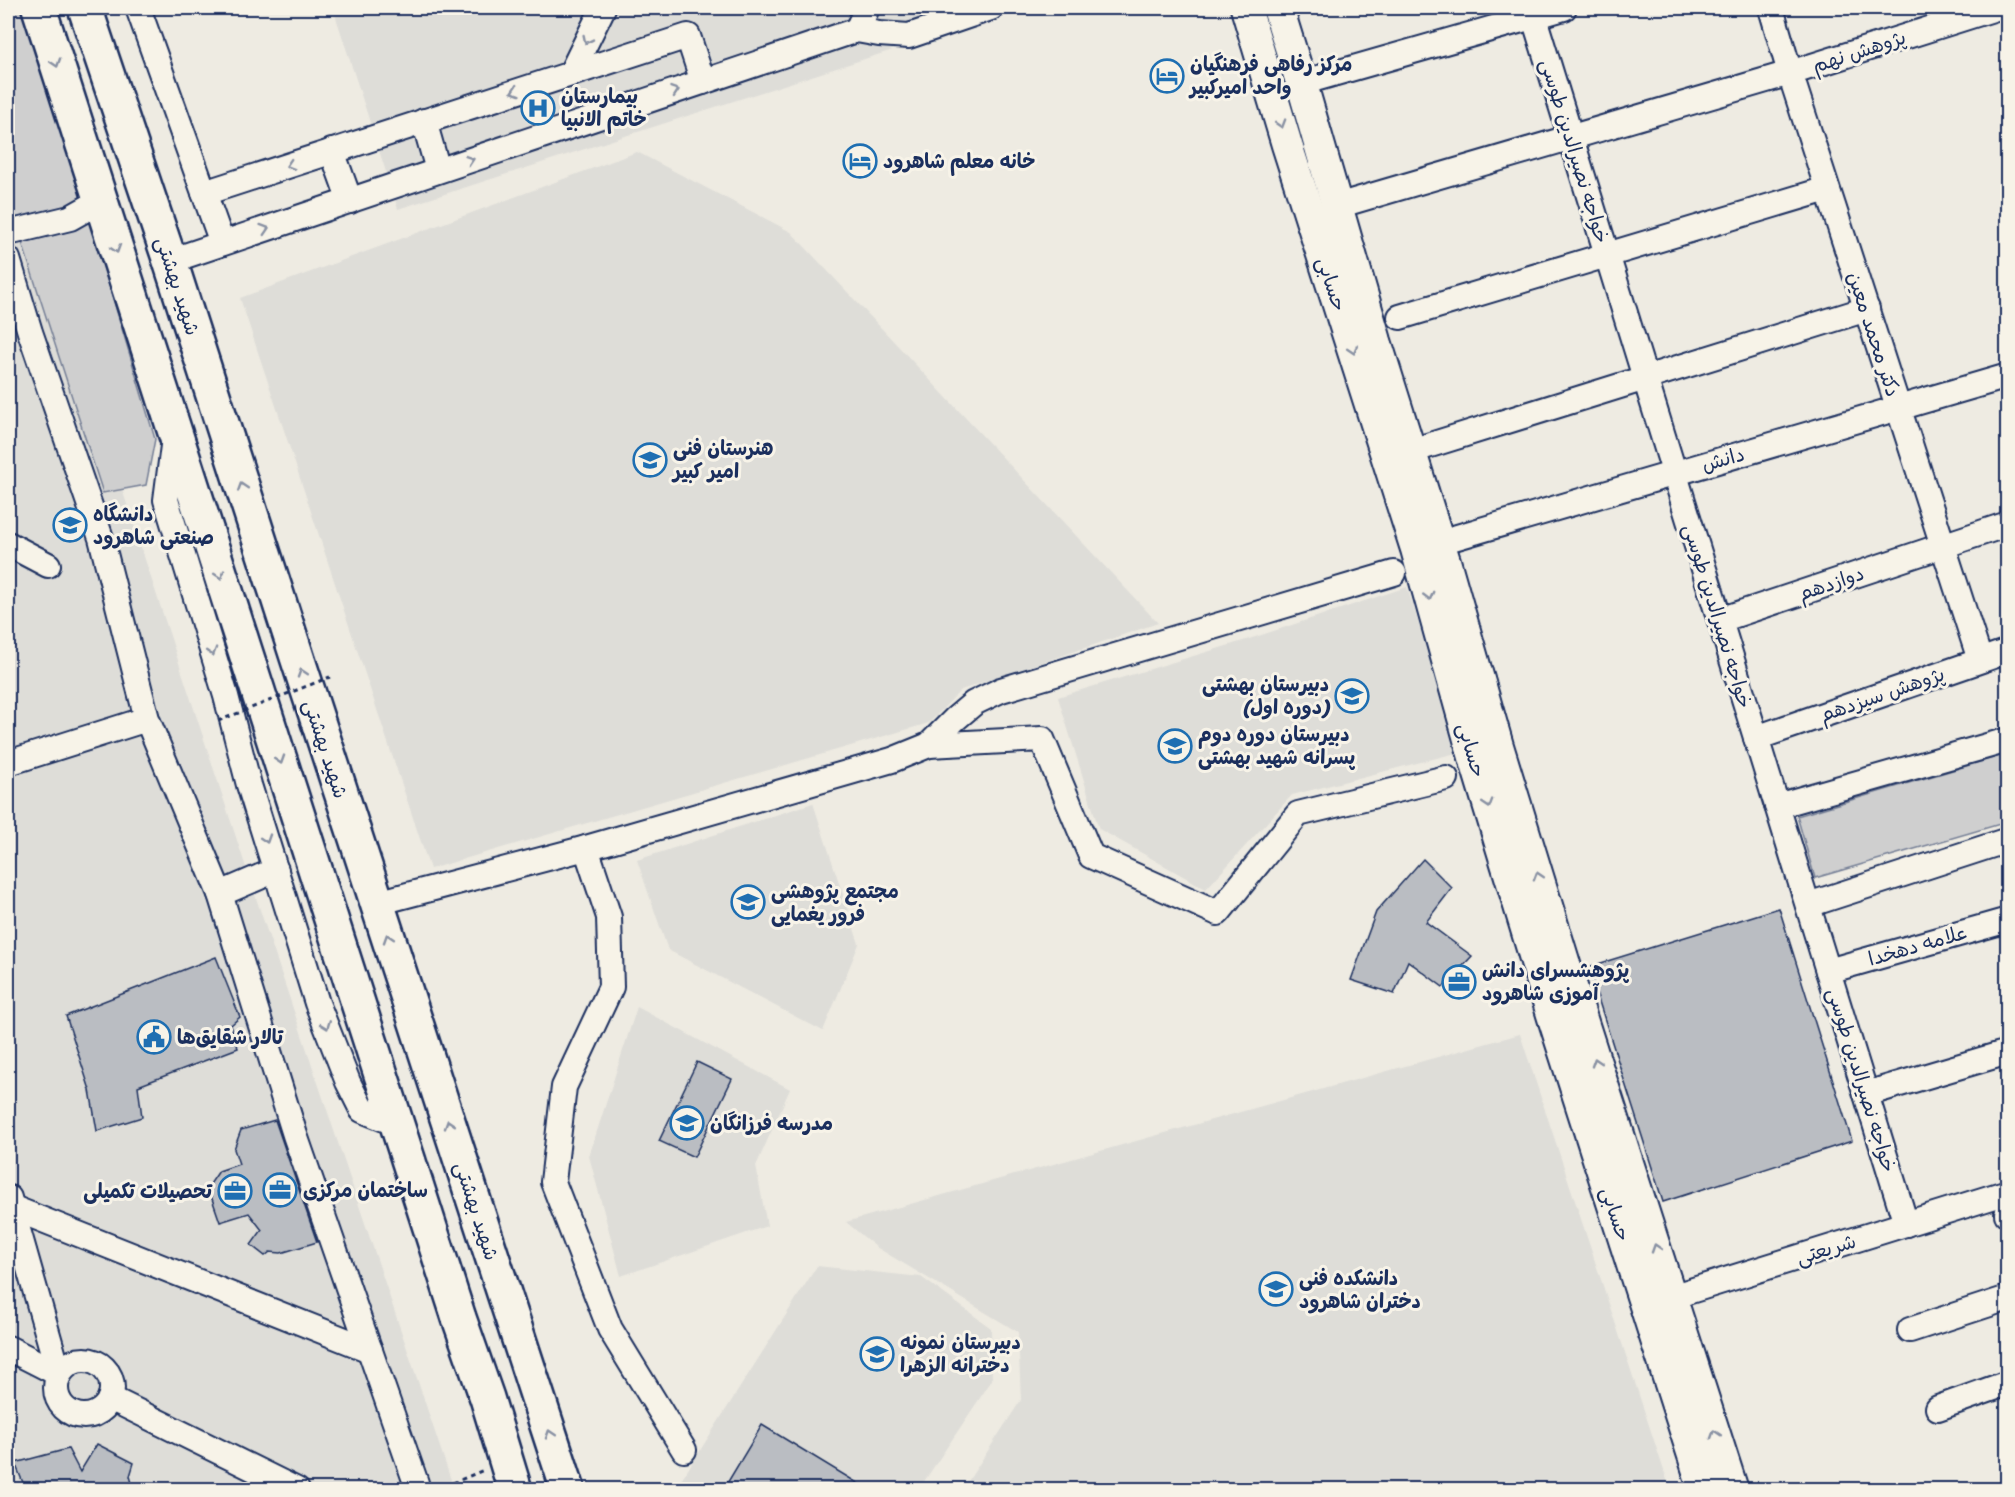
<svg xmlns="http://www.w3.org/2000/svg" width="2015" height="1497" viewBox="0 0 2015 1497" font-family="Sriracha,'Playpen Sans Arabic',sans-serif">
<rect width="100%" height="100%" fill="#eeebe2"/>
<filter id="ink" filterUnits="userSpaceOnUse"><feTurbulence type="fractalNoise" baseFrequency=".0167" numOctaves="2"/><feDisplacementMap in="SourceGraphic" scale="12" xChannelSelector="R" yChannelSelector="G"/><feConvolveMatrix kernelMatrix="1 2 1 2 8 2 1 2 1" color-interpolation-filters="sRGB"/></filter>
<g filter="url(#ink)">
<g fill="#deddd8">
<path d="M333,8H1023L398,209Z"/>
<path d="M8,141L251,883L454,1489H8Z"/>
<path d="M637,152L791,232L1158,623L961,690L929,723L430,869L240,298Z"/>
<path d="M1407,587L1460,752L1292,795L1206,889L1099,829L1058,697L1243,641Z"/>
<path d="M813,803L859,944L823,1031L668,950L637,860Z"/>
<path d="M637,1007L790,1089L756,1166L767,1226L621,1276L589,1156Z"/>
<path d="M1520,1034L1670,1489H963L1021,1400L1018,1332L876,1247L846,1222Z"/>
<path d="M817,1266L921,1277L991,1328L992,1380L919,1489L675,1490Z"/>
</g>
<g fill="#cfcfcf" stroke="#757f96" stroke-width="1.5">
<path d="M8,8H23L50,88L155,439L146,485L103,493L8,199Z"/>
<path d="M2007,754V822L1815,878L1797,816Z"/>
</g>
<g fill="#babdc2" stroke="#1b2f5e" stroke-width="1.5">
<path d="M1423,859L1452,888L1426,922L1472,956L1443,987L1408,961L1394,994L1351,980L1376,912Z"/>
<path d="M1779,908L1852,1141L1663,1202L1588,967Z"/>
<path d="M216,957L240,1017L231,1025L238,1048L138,1086L142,1117L97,1131L90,1090L66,1016Z"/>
<path d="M697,1062L732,1079L694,1157L659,1141Z"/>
<path d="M275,1120L317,1242L281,1253L270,1252L265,1256L251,1245L262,1230L249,1213L220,1222L208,1187L219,1171L239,1164L234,1149L241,1130Z"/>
<path d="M762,1425L869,1490H723Z"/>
<path d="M97,1444L134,1463L130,1476L134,1490H26L15,1463L68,1449L80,1472Z"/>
</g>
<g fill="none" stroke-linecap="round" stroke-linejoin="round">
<g stroke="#1b2f5e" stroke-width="28">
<g id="minor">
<path d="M138,8L222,243"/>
<path d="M1531,8L1906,1224"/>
<path d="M1771,8L1790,73L1980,660"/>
<path d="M857,30L867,8"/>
<path d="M571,73L603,8"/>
<path d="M1301,83L1564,8"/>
<path d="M424,121L438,170"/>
<path d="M332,151L350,201"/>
<path d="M204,193L688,36L703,82"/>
<path d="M1337,206L1790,73L1996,8"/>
<path d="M8,233L70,218L100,201"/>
<path d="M8,259L30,332L101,538L147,719"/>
<path d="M170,261L857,30L879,34L909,36L991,8"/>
<path d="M1400,317L1827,189"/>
<path d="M174,438L166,500L226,696L249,785L317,1003L348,1082L362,1110L397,1124"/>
<path d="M1411,451L1867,309"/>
<path d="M8,544L48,565"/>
<path d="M1423,547L2008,376"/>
<path d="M1720,620L2008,524"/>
<path d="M1756,738L2008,651"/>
<path d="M929,745L1042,739L1091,856L1218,913L1298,814L1446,778"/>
<path d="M8,763L147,719L220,894L295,1135L416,1483L413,1490"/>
<path d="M1777,806L2008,740"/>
<path d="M586,848L609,917L611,987L564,1087L553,1182L610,1329L684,1450"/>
<path d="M220,894L276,870"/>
<path d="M377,903L586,848L892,760L929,745L955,719L974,703L1001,690L1394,573"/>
<path d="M1808,905L2008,840"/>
<path d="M1828,971L2008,920"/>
<path d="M1866,1094L2008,1052"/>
<path d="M9,1198L59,1374"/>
<path d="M13,1208L370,1350"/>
<path d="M2007,1214H2008"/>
<path d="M1655,1302L2008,1192"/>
<path d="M1910,1330L2008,1298"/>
<path d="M8,1348L59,1374"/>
<circle cx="84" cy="1388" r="28"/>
<path d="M110,1398L297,1490"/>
<path d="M1938,1408L2008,1383"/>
</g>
</g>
<g stroke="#1b2f5e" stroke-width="34">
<g id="major">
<path d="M1246,8L1287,145L1416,549L1475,761L1553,1018L1704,1490"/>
<path d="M1278,8L1305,95L1376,341L1445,561L1498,746L1580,1013L1733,1490"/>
</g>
</g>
<g stroke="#1b2f5e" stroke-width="38">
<g id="highway">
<path d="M39,8L459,1318L487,1398L515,1490"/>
<path d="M85,8L170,261L297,657L568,1490"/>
</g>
</g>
<path stroke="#1b2f5e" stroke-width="3" stroke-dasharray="4.5 4.5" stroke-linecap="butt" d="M436,1490L484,1470"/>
<use href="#minor" stroke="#f7f3e8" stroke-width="24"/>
<use href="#major" stroke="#f7f3e8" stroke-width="30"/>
<use href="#highway" stroke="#f7f3e8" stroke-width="33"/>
<path stroke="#1b2f5e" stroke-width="3" stroke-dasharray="4.5 4.5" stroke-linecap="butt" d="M218,721L330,677"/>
</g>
<defs><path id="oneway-chevron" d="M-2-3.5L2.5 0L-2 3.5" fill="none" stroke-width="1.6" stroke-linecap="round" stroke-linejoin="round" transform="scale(1.5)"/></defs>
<g stroke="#8991a3">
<use href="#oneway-chevron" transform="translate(587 40) rotate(116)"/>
<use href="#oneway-chevron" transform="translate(56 63) rotate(72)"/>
<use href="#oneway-chevron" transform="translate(515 91) rotate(162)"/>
<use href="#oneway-chevron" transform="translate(675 91) rotate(-19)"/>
<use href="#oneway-chevron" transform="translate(1281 124) rotate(73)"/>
<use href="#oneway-chevron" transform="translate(470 160) rotate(-19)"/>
<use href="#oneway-chevron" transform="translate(290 165) rotate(162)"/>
<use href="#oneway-chevron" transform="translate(265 229) rotate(-18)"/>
<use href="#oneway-chevron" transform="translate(116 249) rotate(72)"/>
<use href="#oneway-chevron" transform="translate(1353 350) rotate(72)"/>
<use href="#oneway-chevron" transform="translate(242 487) rotate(-108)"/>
<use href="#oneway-chevron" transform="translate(220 575) rotate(72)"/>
<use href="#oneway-chevron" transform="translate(1429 596) rotate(75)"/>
<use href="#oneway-chevron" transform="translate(212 652) rotate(73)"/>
<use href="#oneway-chevron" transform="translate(302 673) rotate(-108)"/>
<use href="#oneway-chevron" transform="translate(280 760) rotate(72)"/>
<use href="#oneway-chevron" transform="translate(1488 804) rotate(73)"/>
<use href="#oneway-chevron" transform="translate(266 839) rotate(72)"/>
<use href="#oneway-chevron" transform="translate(1538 876) rotate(-107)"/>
<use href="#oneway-chevron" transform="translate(388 938) rotate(-108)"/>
<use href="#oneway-chevron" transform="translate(326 1025) rotate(69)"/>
<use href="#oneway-chevron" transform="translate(1596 1062) rotate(-108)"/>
<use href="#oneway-chevron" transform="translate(449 1124) rotate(-108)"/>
<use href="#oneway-chevron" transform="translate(1656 1248) rotate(-108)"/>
<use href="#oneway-chevron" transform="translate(550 1434) rotate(-108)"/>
<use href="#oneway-chevron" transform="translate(1715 1434) rotate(-108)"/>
</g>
</g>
<defs>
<g id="hotel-ring" transform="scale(1.725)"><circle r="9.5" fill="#f7f3e8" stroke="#1f6fb2" stroke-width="1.5"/><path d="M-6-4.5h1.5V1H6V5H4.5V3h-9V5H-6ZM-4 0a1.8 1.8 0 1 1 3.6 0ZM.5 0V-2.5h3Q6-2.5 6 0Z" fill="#1f6fb2"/></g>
<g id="hospital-ring" transform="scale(1.725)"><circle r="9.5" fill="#f7f3e8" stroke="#1f6fb2" stroke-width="1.5"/><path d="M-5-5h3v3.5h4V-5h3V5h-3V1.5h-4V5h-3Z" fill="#1f6fb2"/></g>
<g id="school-ring" transform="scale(1.725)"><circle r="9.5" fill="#f7f3e8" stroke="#1f6fb2" stroke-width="1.5"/><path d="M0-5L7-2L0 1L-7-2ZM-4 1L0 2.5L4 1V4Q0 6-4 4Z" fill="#1f6fb2"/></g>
<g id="university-ring" transform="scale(1.725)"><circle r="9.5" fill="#f7f3e8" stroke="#1f6fb2" stroke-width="1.5"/><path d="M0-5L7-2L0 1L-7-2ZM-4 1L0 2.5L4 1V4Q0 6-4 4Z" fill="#1f6fb2"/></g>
<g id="office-ring" transform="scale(1.725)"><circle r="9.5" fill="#f7f3e8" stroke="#1f6fb2" stroke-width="1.5"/><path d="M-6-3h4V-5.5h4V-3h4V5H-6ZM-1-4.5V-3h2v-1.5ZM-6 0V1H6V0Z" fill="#1f6fb2"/></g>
<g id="civic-ring" transform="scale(1.725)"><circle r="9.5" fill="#f7f3e8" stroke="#1f6fb2" stroke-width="1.5"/><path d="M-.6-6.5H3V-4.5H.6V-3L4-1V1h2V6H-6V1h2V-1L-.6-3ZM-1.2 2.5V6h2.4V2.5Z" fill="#1f6fb2"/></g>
</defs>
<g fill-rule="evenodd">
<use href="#hotel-ring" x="1167" y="76"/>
<use href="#hospital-ring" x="538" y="108"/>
<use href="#hotel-ring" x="860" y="161"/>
<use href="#school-ring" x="650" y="460"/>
<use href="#university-ring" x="70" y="525"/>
<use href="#school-ring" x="1352" y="696"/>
<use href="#school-ring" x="1175" y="746"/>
<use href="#school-ring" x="748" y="902"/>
<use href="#office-ring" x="1459" y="982"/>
<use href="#civic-ring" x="154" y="1037"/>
<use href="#school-ring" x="687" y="1123"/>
<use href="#office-ring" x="280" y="1190"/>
<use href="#office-ring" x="235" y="1191"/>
<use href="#university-ring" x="1276" y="1289"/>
<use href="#school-ring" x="877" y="1354"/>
</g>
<g text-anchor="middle" stroke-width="6" stroke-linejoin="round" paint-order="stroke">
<g font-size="20" fill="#1b2f5e" stroke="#f7f3e8">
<text transform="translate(1859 51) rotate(-18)" y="7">پژوهش نهم</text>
<text transform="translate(1575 151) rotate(73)" y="7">خواجه نصیرالدین طوسی</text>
<text transform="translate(1332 284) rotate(72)" y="7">حسابی</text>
<text transform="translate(178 286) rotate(72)" y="7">شهید بهشتی</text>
<text transform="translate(1874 334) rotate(72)" y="7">دکتر محمد معین</text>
<text transform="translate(1723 459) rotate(-16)" y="7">دانش</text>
<text transform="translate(1831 583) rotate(-19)" y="7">دوازدهم</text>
<text transform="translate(1718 616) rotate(73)" y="7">خواجه نصیرالدین طوسی</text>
<text transform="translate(1882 694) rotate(-19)" y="7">پژوهش سیزدهم</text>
<text transform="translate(326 749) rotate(72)" y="7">شهید بهشتی</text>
<text transform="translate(1472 750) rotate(74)" y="7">حسابی</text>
<text transform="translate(1918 945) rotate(-16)" y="7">علامه دهخدا</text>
<text transform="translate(1862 1080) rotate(73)" y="7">خواجه نصیرالدین طوسی</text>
<text transform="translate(477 1211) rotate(72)" y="7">شهید بهشتی</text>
<text transform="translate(1616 1214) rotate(72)" y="7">حسابی</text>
<text transform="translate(1826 1249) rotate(-17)" y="7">شریعتی</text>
</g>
<g font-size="20" font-weight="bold" fill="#1b2f5e" stroke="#f7f3e8" text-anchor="start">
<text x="1190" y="71">مرکز رفاهی فرهنگیان<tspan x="1190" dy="23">واحد امیرکبیر</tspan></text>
<text x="561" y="103">بیمارستان<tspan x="561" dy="23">خاتم الانبیا</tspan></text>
<text x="883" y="168">خانه معلم شاهرود</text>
<text x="673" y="455">هنرستان فنی<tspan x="673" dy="23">امیر کبیر</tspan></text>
<text x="93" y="521">دانشگاه<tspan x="93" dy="23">صنعتی شاهرود</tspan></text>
<text x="1329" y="691" text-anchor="end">دبیرستان بهشتی<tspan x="1329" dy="23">(دوره اول)</tspan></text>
<text x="1198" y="741">دبیرستان دوره دوم<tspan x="1198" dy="23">پسرانه شهید بهشتی</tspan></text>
<text x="771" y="898">مجتمع پژوهشی<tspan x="771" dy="23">فرور یغمایی</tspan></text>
<text x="1482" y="977">پژوهشسرای دانش<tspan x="1482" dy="23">آموزی شاهرود</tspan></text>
<text x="177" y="1044">تالار شقایق‌‌ها</text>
<text x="710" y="1130">مدرسه فرزانگان</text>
<text x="303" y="1197">ساختمان مرکزی</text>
<text x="212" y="1198" text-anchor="end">تحصیلات تکمیلی</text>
<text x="1299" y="1285">دانشکده فنی<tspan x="1299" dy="23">دختران شاهرود</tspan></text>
<text x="900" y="1349">دبیرستان نمونه<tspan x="900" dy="23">دخترانه الزهرا</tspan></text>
</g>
</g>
<rect width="2015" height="1497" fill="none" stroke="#f7f3e8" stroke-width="30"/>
<rect x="15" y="15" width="1985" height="1467" fill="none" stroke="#1b2f5e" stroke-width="2" filter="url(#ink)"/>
</svg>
